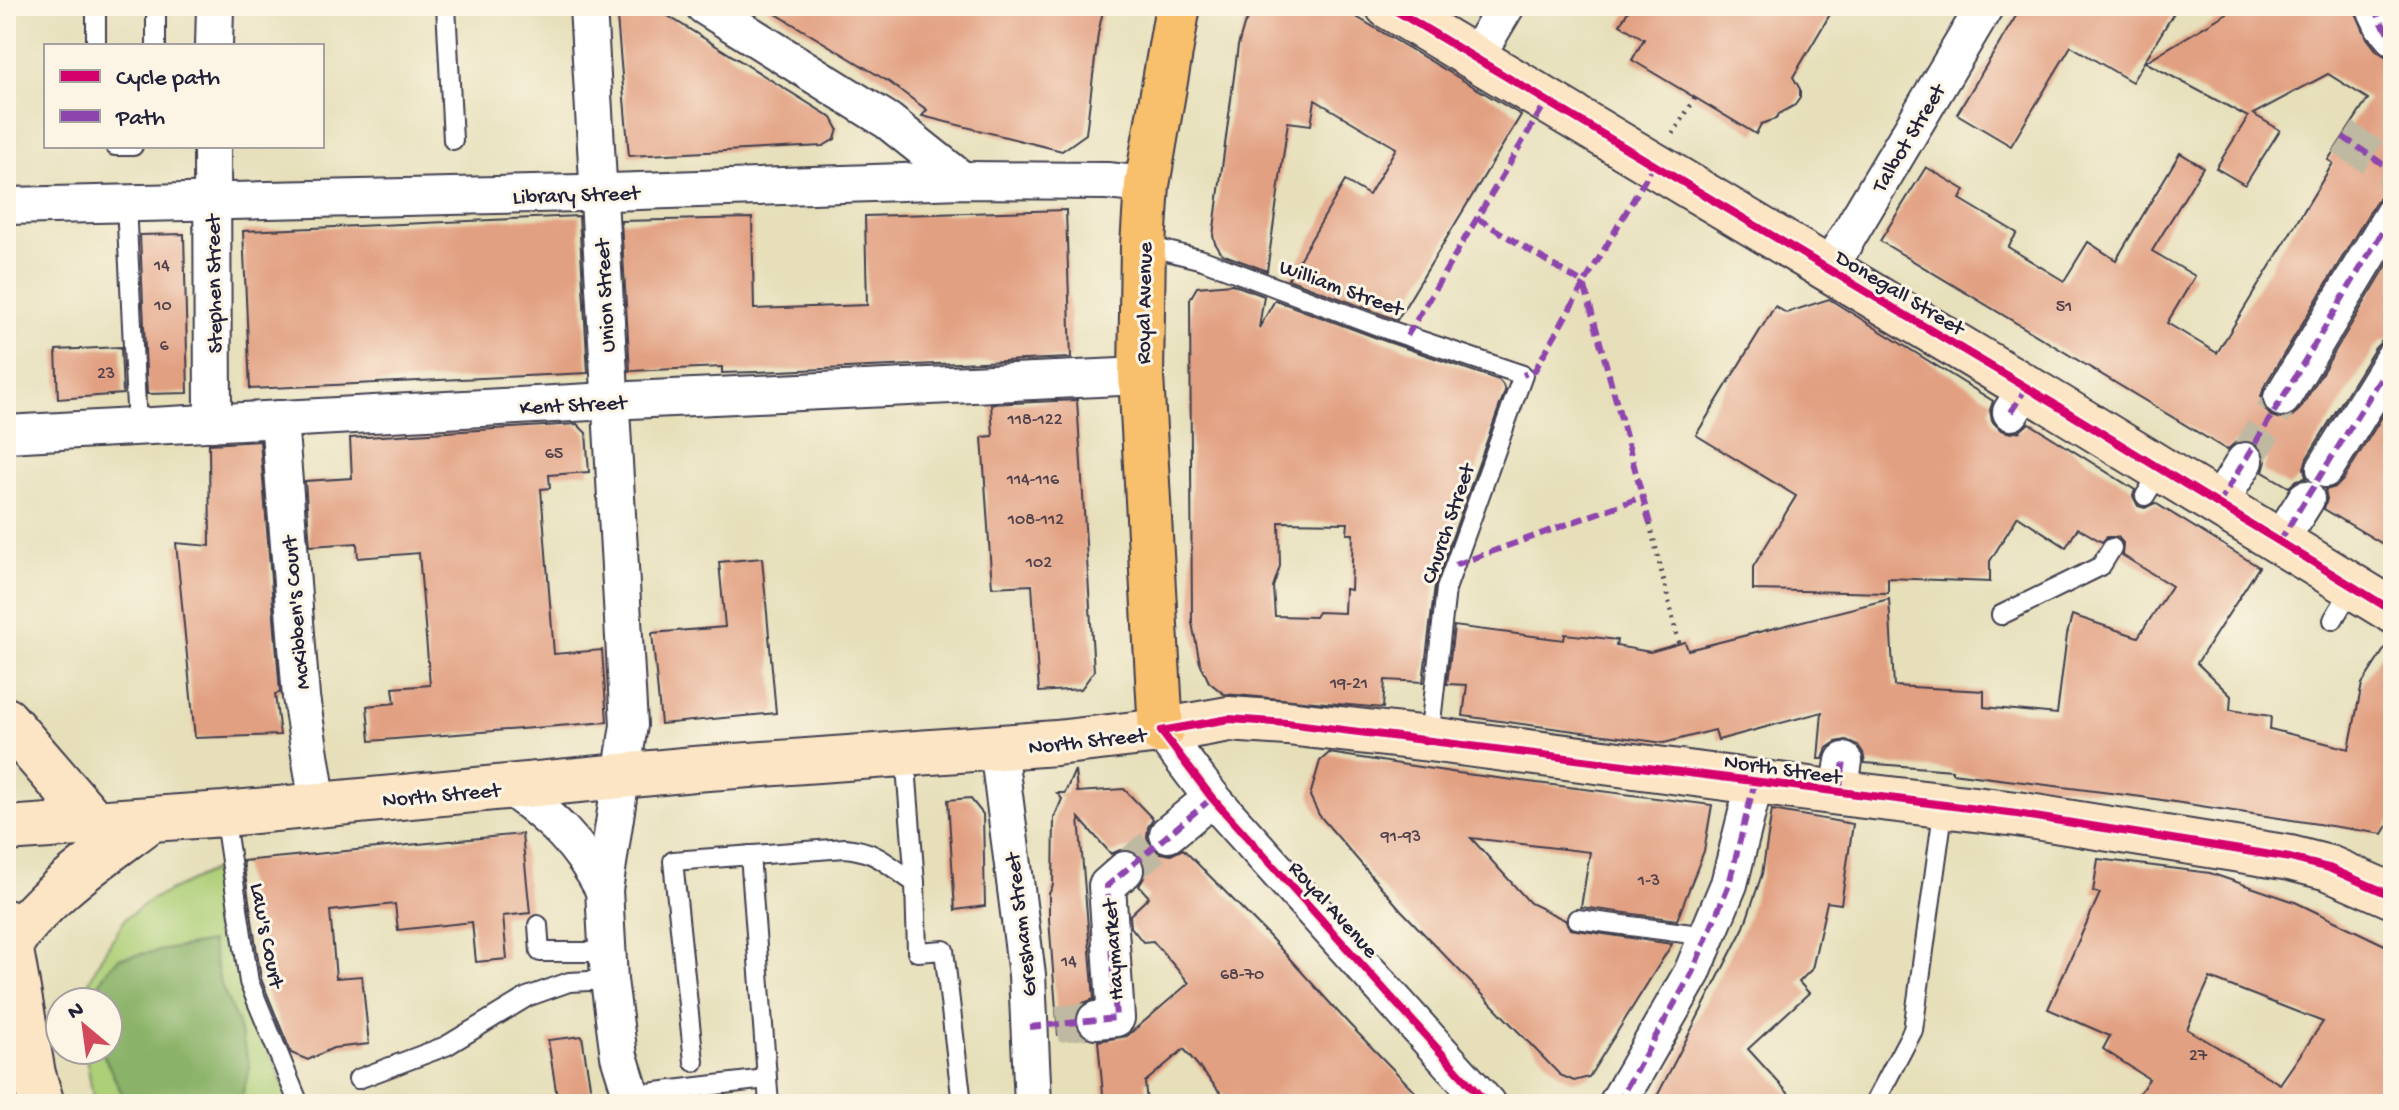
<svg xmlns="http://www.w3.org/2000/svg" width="2399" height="1110" viewBox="0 0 2399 1110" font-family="'Gochi Hand',sans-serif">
<rect width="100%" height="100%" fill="#fcf5e5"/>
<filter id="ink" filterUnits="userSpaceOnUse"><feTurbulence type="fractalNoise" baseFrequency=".0125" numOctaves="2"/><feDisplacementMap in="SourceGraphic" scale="16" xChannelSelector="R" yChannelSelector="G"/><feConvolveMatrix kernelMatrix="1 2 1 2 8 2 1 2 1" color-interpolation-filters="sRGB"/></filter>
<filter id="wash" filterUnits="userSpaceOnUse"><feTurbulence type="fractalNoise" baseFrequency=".006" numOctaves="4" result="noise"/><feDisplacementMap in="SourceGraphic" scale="32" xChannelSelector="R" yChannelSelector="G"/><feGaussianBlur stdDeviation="1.8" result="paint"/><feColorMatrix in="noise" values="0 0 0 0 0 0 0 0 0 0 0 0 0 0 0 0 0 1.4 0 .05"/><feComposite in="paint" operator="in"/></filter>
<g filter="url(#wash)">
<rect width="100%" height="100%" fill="#e6dfba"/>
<path fill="#adcf78" stroke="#68785a" stroke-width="2" d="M220,867L237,970L291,1104H94L85,1050H108V1002H86L87,986L100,959L126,918L152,899Z"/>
<path fill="#8ab268" stroke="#566a52" stroke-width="2" d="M211,942L220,982L238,1024L250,1067L242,1096L202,1104H127L101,1050H108V1002L93,1000L104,974L119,958Z"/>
<g id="blocks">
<g fill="#e2a082" fill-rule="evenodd">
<path d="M616,6H652L832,118L838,129L835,139L823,146L629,156Z"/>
<path d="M763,6H1104L1098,34L1086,134L1062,151L922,116L927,110L889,82Z"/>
<path d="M1257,6H1338L1521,115L1397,320L1288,279L1345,181L1369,195L1396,148L1315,100L1311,125L1288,122L1267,271L1222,254L1215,243L1213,236L1238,46L1244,25Z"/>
<path d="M1631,6H1835L1793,77L1800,89V98L1795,105L1779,114L1776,119L1761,124L1756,134L1632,60L1644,39L1620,25Z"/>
<path d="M2022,6H2178L2132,82L2071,46L2011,146L1957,114Z"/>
<path d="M2239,6H2353L2367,38L2377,51L2385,56L2393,57V193L2382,196L2375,203L2264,387L2261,397L2263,407L2271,416L2281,419L2291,417L2300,409L2393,255V338L2382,341L2375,348L2307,458L2304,468L2306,478L2297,480L2289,487L2263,472L2266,461L2264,452L2255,443L2245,440L2236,442L2227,450L1880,241L1926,167L1965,190L1960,199L2017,233L2008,247L2064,281L2088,242L2116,260L2180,153L2203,167L2152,251L2195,276L2167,323L2217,353L2333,163L2328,160L2368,99L2328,74L2253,114L2280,130L2245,185L2216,168L2248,117L2145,62Z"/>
<path d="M1066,210L1071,358L756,372L722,373V367L630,371L621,221L752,218L754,309L867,305L865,216Z"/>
<path d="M579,216L588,373L250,389L243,231Z"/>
<path d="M184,234L188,393L147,394L140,235Z"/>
<path d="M1232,284L1264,296L1259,328L1275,300L1385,341L1499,380L1503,385L1505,391L1435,585L1423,682L1385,680L1383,708L1224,694L1209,682L1200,663L1192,623L1190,299L1197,287ZM1279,522L1348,523L1347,534H1353L1351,590L1345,589L1344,613L1318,612L1315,617L1275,616L1273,587L1280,566Z"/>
<path d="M1829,299L1993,401L1990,410L1992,421L2001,430L2011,433L2020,431L2029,423L2135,490L2133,496L2138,506L2145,508L2155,503L2259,567L2197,663L2231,696L2230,710L2271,716L2270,729L2349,749L2362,684L2393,636V817L2383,834L2142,797L1952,773V770L1865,763L1863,753L1858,745L1846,740L1836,742L1827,748L1823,759H1818L1822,712L1718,740L1715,730L1664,743L1463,716L1467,685L1447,684L1454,626L1564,640L1565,634L1593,637L1617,640L1616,646L1650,652L1685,642L1688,650L1889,599L1894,686L1984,691V707L2057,714L2067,635L2072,615L2138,637L2172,586L2122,555L2123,543L2118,537H2107L2102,542L2078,528L2066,547L2018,516L1990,561V582L1888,578V593L1753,590V567L1796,496L1696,435L1775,306L1786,313Z"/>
<path d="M121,347L123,394L58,399L56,350Z"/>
<path d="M2393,399V550L2324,509L2327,499L2325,490L2336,487L2343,480Z"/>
<path d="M1077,400L1094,671L1081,689L1039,692L1032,585L992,587L982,437L993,436L991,404Z"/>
<path d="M577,424L586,433L589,472L549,475L550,488L541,489L554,654L602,650L607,722L370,741L367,706L395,703L393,688L430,685L419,553L358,558L357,543L310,546L305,481L352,478L350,438Z"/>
<path d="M260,441L280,693L275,694L280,735L195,738L176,543L210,546L209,444Z"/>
<path d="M762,558L776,713L661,724L652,633L725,627L719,562Z"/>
<path d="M1329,753L1458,773L1712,805L1704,851L1677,920L1581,907L1590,852L1471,838L1530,903L1565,920L1570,929L1672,944L1589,1077L1574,1081L1560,1075L1401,910L1319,815L1310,796L1320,761Z"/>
<path d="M1075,770L1077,792L1124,789L1153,819L1148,827L1147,837L1152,848L1160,853L1171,855L1183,849L1269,936L1349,1024L1427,1104H1230L1184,1049L1145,1082L1147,1104H1104L1098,1041L1127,1036L1189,983L1153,941L1143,942L1131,927L1130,915L1149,897L1139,886L1145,876V865L1141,857L1131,850H1120L1111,854L1079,818L1094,999L1083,1003L1077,1012L1075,1023L1080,1034L1058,1035L1049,919V894L1053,885L1054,818L1062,799L1057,793H1065Z"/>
<path d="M970,798L983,814L985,906L955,910L948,800Z"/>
<path d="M1772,810L1853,824L1841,904L1827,902L1812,969L1799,982L1809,993L1748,1049L1798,1104H1653L1744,927L1762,874Z"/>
<path d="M522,834L530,913L503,916L507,959L476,962L472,922L398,930L395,904L330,911L336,978L362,976L369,1044L333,1048L308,1060L291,1053L261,979L243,861Z"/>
<path d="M2098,859L2210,873L2295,902L2393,949V1094L2385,1104H2132L2149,1079L2103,1049L2110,1036L2048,1009L2100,893L2093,892ZM2210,978L2323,1022L2280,1084L2187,1029Z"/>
<path d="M582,1036L592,1098L558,1103L548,1040Z"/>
</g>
</g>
</g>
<g filter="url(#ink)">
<use href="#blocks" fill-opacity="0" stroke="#3f3e4e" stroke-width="2"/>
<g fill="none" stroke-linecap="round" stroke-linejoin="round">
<g stroke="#bfb9a1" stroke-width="36" stroke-dasharray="36 18" stroke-linecap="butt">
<path d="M2343,137L2393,171"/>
<path d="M2245,461L2282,398"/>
<path d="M1125,870L1168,834"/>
<path d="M1057,1024L1096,1020"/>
</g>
<g stroke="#3f3e4e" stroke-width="22">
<g id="lane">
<path d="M446,6L453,140"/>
<path d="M96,46V6"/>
<path d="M156,46V6"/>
<path d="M115,146H133"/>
<path d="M126,204L137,427"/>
<path d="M1143,245L1203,260L1389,330L1523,375L1446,589L1429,739"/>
<path d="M2145,496L2161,470"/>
<path d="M2001,615L2101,566L2112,548"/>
<path d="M2333,620L2353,586"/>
<path d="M905,753L915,883"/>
<path d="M224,814L249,982L299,1104"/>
<path d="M750,855L769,1104"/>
<path d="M1577,919L1707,936"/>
<path d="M538,925L540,952H608"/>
<path d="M694,1062L673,861L845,848C878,851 889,866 915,883L917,952L944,950L962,1104"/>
<path d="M358,1079L446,1046L527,997L569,982L609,980"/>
<path d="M631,1095L766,1079"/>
<path d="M1874,1104L1913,1030L1944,805"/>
</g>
</g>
<g stroke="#3f3e4e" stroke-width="40">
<g id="street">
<path d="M588,6L629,725L604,890L609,980L619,1056L634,1104"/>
<path d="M704,6L888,121L962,180"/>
<path d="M2374,6L2383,25L2393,37"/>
<path d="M214,46L215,6"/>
<path d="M1475,58L1506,6"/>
<path d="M212,146L213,423"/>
<path d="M6,206L580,193L962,180L1107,181L1147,185"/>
<path d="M1829,268L1985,6"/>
<path d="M2282,398L2393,214"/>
<path d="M2011,412L2026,388"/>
<path d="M279,419L301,697L318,805"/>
<path d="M6,434L609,401L1141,376"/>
<path d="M2325,469L2393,359"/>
<path d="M2218,505L2245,461"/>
<path d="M2279,542L2306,499"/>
<path d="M1161,731L1212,798L1487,1104"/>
<path d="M998,748L1027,975L1033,1104"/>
<path d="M509,787C552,818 579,843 604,890"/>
<path d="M1839,793L1844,761"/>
<path d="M1168,834L1212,798"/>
<path d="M1096,1020L1116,1018L1107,886L1125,870"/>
<path d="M1617,1104L1692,973L1729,884L1755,781"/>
</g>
</g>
<g stroke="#3f3e4e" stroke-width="48">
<g id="secondary">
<path d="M1388,6L2059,407L2393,611"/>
<path d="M6,720L94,822"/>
<path d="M6,829L224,814L694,769L1056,743L1161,731L1229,719L1287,723L1429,739L1839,793L2017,814L2290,858L2329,868L2393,896"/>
<path d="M6,922L33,1074L42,1104"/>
<path d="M10,944C47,892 100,858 150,820"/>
</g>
</g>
<g stroke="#3f3e4e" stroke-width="48">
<path id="primary" d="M1161,731L1141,376L1143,245L1147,185L1178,6"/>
</g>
<g stroke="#3f3e4e" stroke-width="5" stroke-dasharray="2 6" stroke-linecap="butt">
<path d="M1673,134L1695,98"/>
<path d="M1650,524L1679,644"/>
</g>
<use href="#lane" stroke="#fff" stroke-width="18"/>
<use href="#street" stroke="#fff" stroke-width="36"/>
<use href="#secondary" stroke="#fce5c4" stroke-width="44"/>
<use href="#primary" stroke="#f8bf6c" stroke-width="44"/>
<g stroke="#8e44ad" stroke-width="6" stroke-dasharray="12 6" stroke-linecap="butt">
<path d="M2374,6L2383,25L2393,37"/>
<path d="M2343,137L2393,171"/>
<path d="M1477,218L1584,284L1535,370L1523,375"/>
<path d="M1407,336L1546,102"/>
<path d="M2011,412L2026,388"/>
<path d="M2218,505L2393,214"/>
<path d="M1650,524L1584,284L1653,166"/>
<path d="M2279,542L2393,359"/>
<path d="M1455,565L1642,497"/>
<path d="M1839,793L1844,761"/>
<path d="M1030,1027L1116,1018L1107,886L1212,798"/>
<path d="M1617,1104L1692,973L1729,884L1755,781"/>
</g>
<g stroke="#fcf5e5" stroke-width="13">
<g id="cycleway">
<path d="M1388,6L2059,407L2393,611"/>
<path d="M1487,1104L1212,798L1161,731L1229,719L1287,723L2017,814L2290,858L2329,868L2393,896"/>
</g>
</g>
<use href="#cycleway" stroke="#d6006c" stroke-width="8"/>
</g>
</g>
<g text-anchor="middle" stroke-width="6" stroke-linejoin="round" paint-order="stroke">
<g font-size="18" fill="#52424d">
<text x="162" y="270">14</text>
<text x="163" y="310">10</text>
<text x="2064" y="311">51</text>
<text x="164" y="350">6</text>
<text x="106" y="378">23</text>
<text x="1035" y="424">118-122</text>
<text x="554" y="458">65</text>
<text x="1033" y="484">114-116</text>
<text x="1036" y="524">108-112</text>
<text x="1039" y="567">102</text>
<text x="1349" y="688">19-21</text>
<text x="1401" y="841">91-93</text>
<text x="1649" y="885">1-3</text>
<text x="1069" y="966">14</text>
<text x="1242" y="979">68-70</text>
<text x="2198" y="1060">27</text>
</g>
<g font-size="22" fill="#22223b" stroke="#fcf5e5">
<text transform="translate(1907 137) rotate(-59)" y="8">Talbot Street</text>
<text transform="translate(576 193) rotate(-2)" y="8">Library Street</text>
<text transform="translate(212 284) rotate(-91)" y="8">Stephen Street</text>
<text transform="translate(1342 286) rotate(20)" y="8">William Street</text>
<text transform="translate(1901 291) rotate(31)" y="8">Donegall Street</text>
<text transform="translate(603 296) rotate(-93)" y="8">Union Street</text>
<text transform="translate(1142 303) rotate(-89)" y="8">Royal Avenue</text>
<text transform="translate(573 403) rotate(-3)" y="8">Kent Street</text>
<text transform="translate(1446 523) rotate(-71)" y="8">Church Street</text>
<text transform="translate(294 613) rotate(-95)" y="8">McKibben's Court</text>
<text transform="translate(1087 739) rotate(-6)" y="8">North Street</text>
<text transform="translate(1783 767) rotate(8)" y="8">North Street</text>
<text transform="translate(441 793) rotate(-5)" y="8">North Street</text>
<text transform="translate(1335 908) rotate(48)" y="8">Royal Avenue</text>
<text transform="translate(1019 925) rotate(-97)" y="8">Gresham Street</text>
<text transform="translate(269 935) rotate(79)" y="8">Law's Court</text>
<text transform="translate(1111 950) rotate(-94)" y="8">Haymarket</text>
</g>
</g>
<rect width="2399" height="1110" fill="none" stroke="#fcf5e5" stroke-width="32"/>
<rect x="44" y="44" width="280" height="104" fill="#fcf5e5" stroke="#a5a1a1" stroke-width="2"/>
<rect x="60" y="70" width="40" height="12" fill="#d6006c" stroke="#a5a1a1" stroke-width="2"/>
<text x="116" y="84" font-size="24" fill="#22223b">Cycle path</text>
<rect x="60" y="110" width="40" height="12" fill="#8e44ad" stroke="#a5a1a1" stroke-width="2"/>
<text x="116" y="124" font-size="24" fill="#22223b">Path</text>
<g transform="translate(84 1026) rotate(331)"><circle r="38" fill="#fcf5e5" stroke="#a5a1a1" stroke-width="2"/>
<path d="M0-6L14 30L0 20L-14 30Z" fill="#d1495b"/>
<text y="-12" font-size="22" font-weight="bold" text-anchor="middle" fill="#22223b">N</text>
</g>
</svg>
